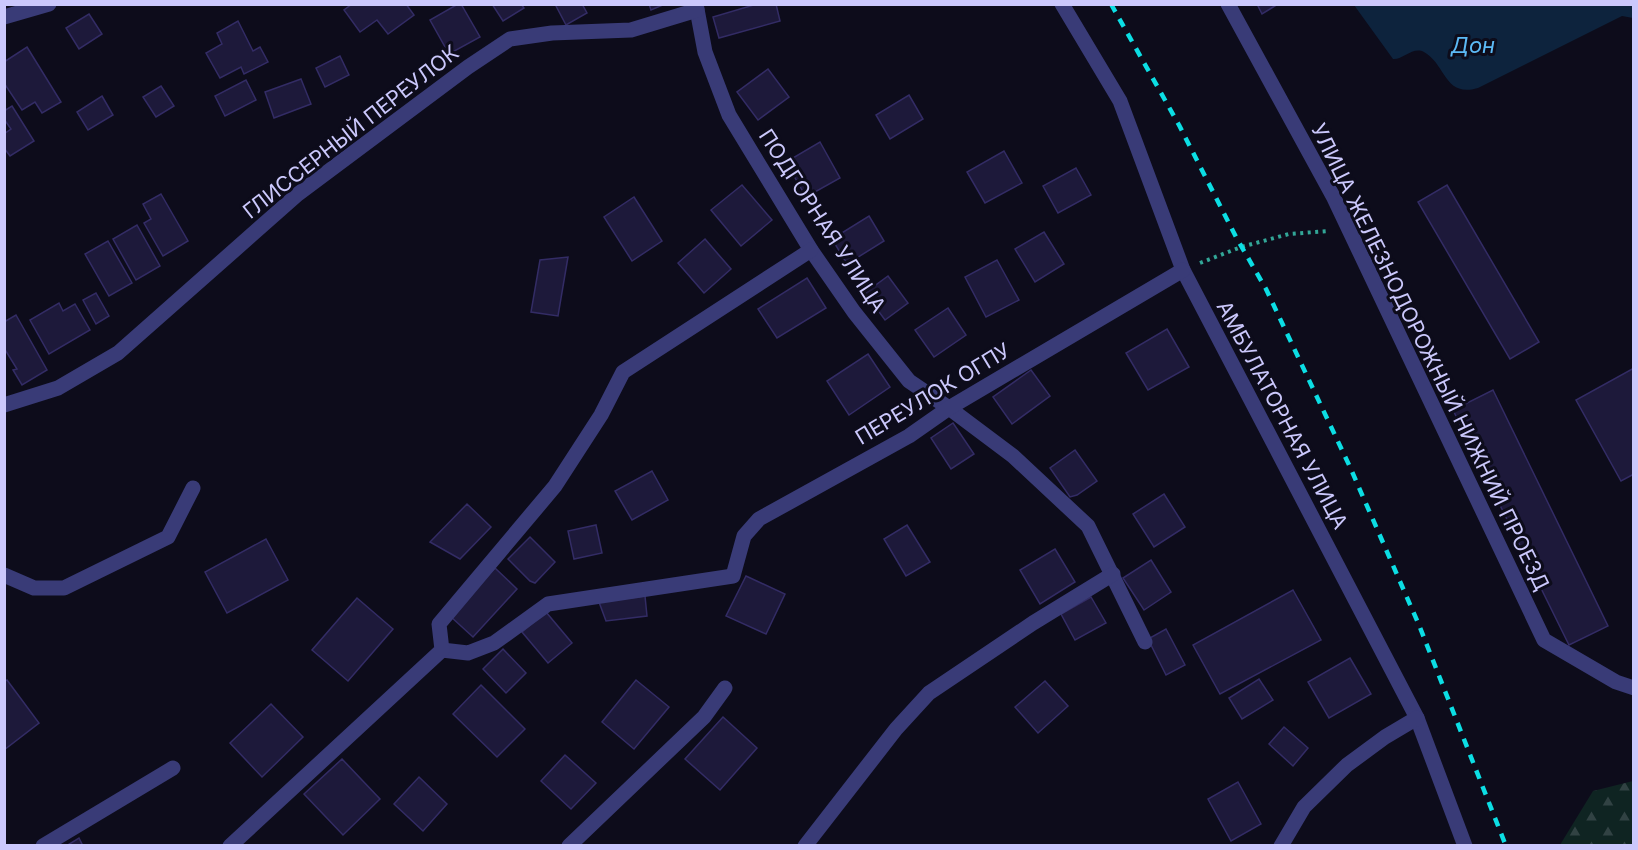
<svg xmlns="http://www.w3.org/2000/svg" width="1638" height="850" viewBox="0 0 1638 850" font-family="Inter,sans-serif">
<defs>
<pattern id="forest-firs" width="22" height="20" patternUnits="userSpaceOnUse" patternTransform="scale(1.5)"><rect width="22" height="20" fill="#0f2422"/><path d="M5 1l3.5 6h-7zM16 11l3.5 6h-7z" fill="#314243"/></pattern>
</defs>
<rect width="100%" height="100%" fill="#0d0c1b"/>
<path fill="url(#forest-firs)" d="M1633,781V845H1560L1593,791Z"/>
<path fill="#0d233d" d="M1633,4V18L1622,16L1478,88C1444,98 1446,64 1424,52C1413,46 1403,60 1393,59L1354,5Z"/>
<g fill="#1d193a" stroke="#332c65" stroke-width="1.5">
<path d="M352,4H406L414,15L388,34L377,20L360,32L344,10Z"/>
<path d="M458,4H461L480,37L449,54L430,20Z"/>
<path d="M492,4H521L524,8L503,21Z"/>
<path d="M555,4H582L587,13L566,25Z"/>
<path d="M649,4H665L651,10Z"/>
<path d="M757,4H776L780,21L719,38L713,17Z"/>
<path d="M1257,4H1278L1262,14Z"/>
<path d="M89,14L102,34L79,49L66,28Z"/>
<path d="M238,21L253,51L260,47L268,62L244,74L241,67L220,78L206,53L222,44L217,33Z"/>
<path d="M27,47L61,102L42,113L35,102L22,110L4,83V62Z"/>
<path d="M340,56L349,75L325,87L316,68Z"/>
<path d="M768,69L789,97L758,120L737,92Z"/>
<path d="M301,79L311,104L274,118L265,92Z"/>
<path d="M246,80L256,100L225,116L215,96Z"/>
<path d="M161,86L174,106L156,117L143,97Z"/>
<path d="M909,95L923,119L890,139L876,115Z"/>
<path d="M102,96L113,115L88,130L77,112Z"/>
<path d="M12,106L34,141L10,156L4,148V134L11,129L4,119V111Z"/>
<path d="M820,142L840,178L806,197L786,162Z"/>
<path d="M1004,151L1022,183L985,203L967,172Z"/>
<path d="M1076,168L1091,195L1058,213L1043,186Z"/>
<path d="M742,185L772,220L741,246L711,210Z"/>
<path d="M1447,185L1539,342L1510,359L1418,202Z"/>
<path d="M161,194L188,241L163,256L144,223L151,219L143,204Z"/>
<path d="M634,197L662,241L632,261L604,217Z"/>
<path d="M869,216L884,241L847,264L832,239Z"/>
<path d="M137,225L160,266L136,280L113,239Z"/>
<path d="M1044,232L1064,264L1035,282L1015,249Z"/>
<path d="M705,239L731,269L704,293L678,263Z"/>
<path d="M108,241L132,283L109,296L85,254Z"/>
<path d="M568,257L558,316L531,312L540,260Z"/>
<path d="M997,260L1019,300L986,317L965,277Z"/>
<path d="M888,276L908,303L885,320L865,293Z"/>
<path d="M807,278L826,308L777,338L758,309Z"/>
<path d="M96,293L109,316L96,324L83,300Z"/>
<path d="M59,303L63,311L75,304L90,330L49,354L30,320Z"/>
<path d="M948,308L966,335L934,357L915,330Z"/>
<path d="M16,315L47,370L22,385L13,370L17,369L4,348V322Z"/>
<path d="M1167,329L1189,367L1148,390L1126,353Z"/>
<path d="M868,354L890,387L849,415L827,381Z"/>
<path d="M1634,368V474L1621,481L1576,400Z"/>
<path d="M1031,370L1050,396L1012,424L993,397Z"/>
<path d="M1493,390L1608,626L1569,645L1453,410Z"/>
<path d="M953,423L974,454L951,469L931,438Z"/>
<path d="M1075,450L1097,481L1077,495L1070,497L1050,468Z"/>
<path d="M652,471L668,500L632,520L615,491Z"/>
<path d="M1164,494L1185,527L1154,547L1133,514Z"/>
<path d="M467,504L491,527L460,559L430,542Z"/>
<path d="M596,525L602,553L574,559L568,531Z"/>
<path d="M907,525L930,562L906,576L884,539Z"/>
<path d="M530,537L555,562L535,583L530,581L508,559Z"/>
<path d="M266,539L288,580L227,613L205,572Z"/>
<path d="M1055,549L1075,582L1040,604L1020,570Z"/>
<path d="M1151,560L1171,592L1144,610L1123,578Z"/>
<path d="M495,568L517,589L473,637L450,616Z"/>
<path d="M746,576L785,594L766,634L726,616Z"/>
<path d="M1293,590L1321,640L1220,694L1193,645Z"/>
<path d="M645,596L647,616L606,621L599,602Z"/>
<path d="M1091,597L1106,623L1075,640L1061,614Z"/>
<path d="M357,598L393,629L348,681L312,650Z"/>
<path d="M546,612L572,643L548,663L522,632Z"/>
<path d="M1166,629L1185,665L1166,675L1148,639Z"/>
<path d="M503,649L526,673L506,693L483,669Z"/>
<path d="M1350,658L1371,694L1329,718L1308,682Z"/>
<path d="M1259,679L1273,700L1242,719L1229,698Z"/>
<path d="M7,680L39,723L4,750V682Z"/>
<path d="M636,680L669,707L634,749L602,722Z"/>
<path d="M1045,681L1068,706L1038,733L1015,707Z"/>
<path d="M481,685L525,729L497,757L453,714Z"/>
<path d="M271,704L303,737L262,777L230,743Z"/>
<path d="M723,717L757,748L720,790L685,759Z"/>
<path d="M1284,727L1308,748L1293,766L1269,744Z"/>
<path d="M565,755L596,783L571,809L541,781Z"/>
<path d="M342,759L380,799L343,835L304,794Z"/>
<path d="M419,777L447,804L423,831L394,804Z"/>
<path d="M1238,782L1261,824L1231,841L1208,799Z"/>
<path d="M79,838L83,846H66Z"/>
</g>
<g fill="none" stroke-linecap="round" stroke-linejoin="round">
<path stroke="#32a697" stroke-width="4" stroke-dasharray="3 4.5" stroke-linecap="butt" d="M1200,263L1241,247L1289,234L1329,231"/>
<g stroke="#393b77" stroke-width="15">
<path d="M696,4L705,52L729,115L811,250L854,312L909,381L949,408L1013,456L1088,526L1145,642"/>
<path d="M1062,4L1120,101L1183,270L1417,718L1465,846"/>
<path d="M1228,4L1334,198L1544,640L1616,682L1634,688"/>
<path d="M4,17L49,4"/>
<path d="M4,405L58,388L118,353L298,194L468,67L510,39L552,33L631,30L697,10"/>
<path d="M4,575L34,588H64L168,537L193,488"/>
<path d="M442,650L468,653L494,643L548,604L733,576L744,536L759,519L909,436L949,408L1183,270"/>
<path d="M43,846L173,768"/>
<path d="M230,846L442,650L439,624L555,486L601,415L623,372L811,250"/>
<path d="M569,846L704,717L725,688"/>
<path d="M805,846L896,729L929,693L1033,623L1113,574"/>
<path d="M1281,846L1304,807L1347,765L1385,737L1417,718"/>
</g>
<path stroke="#0cdee4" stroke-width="4.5" stroke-dasharray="9 8" stroke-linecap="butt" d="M1111,4L1179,125L1236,237L1266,289L1350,467L1419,625L1506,846"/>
</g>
<g text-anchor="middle" stroke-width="6" stroke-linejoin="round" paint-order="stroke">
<g font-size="21" fill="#cbc8fc" stroke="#0d0c1b">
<text transform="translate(351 132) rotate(-38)" y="7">ГЛИССЕРНЫЙ ПЕРЕУЛОК</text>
<text transform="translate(822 221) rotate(57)" y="7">ПОДГОРНАЯ УЛИЦА</text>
<text transform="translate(1430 357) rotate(64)" y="7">УЛИЦА ЖЕЛЕЗНОДОРОЖНЫЙ НИЖНИЙ ПРОЕЗД</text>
<text transform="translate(933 394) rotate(-31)" y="7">ПЕРЕУЛОК ОГПУ</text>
<text transform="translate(1282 415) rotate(62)" y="7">АМБУЛАТОРНАЯ УЛИЦА</text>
</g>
<g font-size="22" font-style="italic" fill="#5cbaf6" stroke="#0d0c1b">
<text x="1473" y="53">Дон</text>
</g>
</g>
<rect width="1638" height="850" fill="none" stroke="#cbc8fc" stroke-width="12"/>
</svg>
